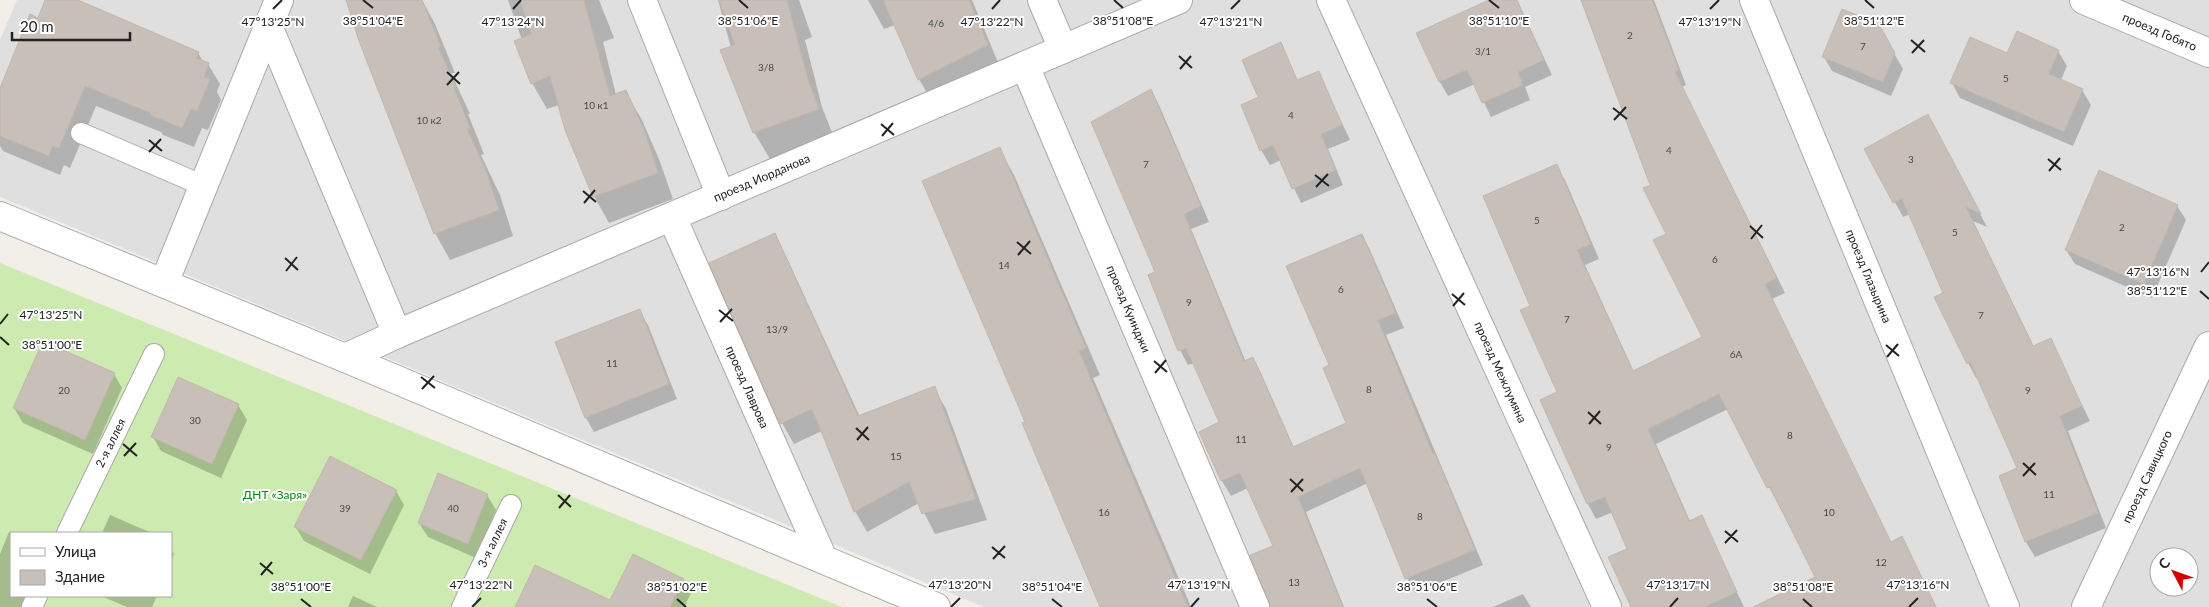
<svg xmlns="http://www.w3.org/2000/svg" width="2209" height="607" viewBox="0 0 2209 607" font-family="Lato,sans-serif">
<rect width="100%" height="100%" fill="#f2efe9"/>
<path fill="#e0dfdf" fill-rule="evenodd" d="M17,0H2209V607H984L0,197V40ZM2159,557H2189V587H2159Z"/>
<path fill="#cdebb0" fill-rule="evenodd" d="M0,263L842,607H0ZM11,533H171V596H11Z"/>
<g fill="#0003">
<path d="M46,0H66L198,53L204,63L208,64L220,84L217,92L221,100L208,130L202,128L194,147L163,135L161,132L96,106L70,168L64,165L60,175L3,151L0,146V91L38,19Z"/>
<path d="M347,0H422L435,24L455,73H451L470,114H468L484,154L481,155L500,195L513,236L450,260L435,233Z"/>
<path d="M508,0H599L614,38L603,42L616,95L625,92L641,118L659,159L673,199L609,223L594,196L559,105L547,109L532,83L522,40Z"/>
<path d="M718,0H799L812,37L805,40L822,107L833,135L770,159L754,132Z"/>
<path d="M868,0H972L1002,72L934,105L919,79L895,25L884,29Z"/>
<path d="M1492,0H1517L1552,75L1525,87L1530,100L1491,117L1475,84L1448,96L1440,82Z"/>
<path d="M1582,0H1654L1686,85L1682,87L1785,293L1772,299L1891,543L1902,538L1936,607H1756L1817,578L1728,409L1656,444L1690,521L1701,516L1744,607H1632L1628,550L1613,512L1596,519L1588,504L1542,400L1559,393L1531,306L1556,165L1565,180L1599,259L1585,265L1634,372L1704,338L1651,186Z"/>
<path d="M1887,41L1903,69L1891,96L1832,71L1824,57Z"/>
<path d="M1280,44L1298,81L1318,72L1350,140L1328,149L1343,185L1301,203L1281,160L1270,165L1261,150L1260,98Z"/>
<path d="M2058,51L2067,66L2061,80L2082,90L2091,105L2073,146L1960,98L1952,83L2008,55Z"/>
<path d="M1151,90L1159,105L1209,222L1191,229L1246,362L1253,359L1261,373L1294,448L1348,423L1331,366L1362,235L1370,250L1404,328L1386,335L1483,565L1415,593L1407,578L1368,483L1306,512L1344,607H1272L1274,546L1248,488L1231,496L1222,481L1200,433L1221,422L1194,363L1188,365L1180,350L1149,276L1157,273Z"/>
<path d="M1936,130L1987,227L1973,221L2034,347L2050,340L2090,421L2068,431L2106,528L2035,557L2026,542L2000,476L2019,469L1978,377L1976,378L1968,363L1945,293L1910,214L1903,217L1866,149Z"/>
<path d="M999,148L1014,175L1100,375L1093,378L1191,607H1102L1026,422Z"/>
<path d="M2177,206L2186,220L2152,298L2075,264L2066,250Z"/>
<path d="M774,235L786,256L860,417L934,388L946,409L987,520L935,534L919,503L867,532L855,511L822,431L794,444L782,423L711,264Z"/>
<path d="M639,311L648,325L677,399L594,432L586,418Z"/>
<path d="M114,374L122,388L93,454L23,423L14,408Z"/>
<path d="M238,405L247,420L221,478L161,451L153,437Z"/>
<path d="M396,491L404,505L370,574L304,541L295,526Z"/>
<path d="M487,495L496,510L476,558L428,537L419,523Z"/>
<path d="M110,515L152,533H102Z"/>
<path d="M9,532L13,533H11V596H33L29,607H0V554Z"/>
<path d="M171,549L174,554L171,561Z"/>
<path d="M683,580L691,593L684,607H516L611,602Z"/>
<path d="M1523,594L1531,607H1493Z"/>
<path d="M101,596H157L152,607H127Z"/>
<path d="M353,596L377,607H348Z"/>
</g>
<g fill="#c7bfb8" stroke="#c4b6ab">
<path d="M45,0H78L199,52L196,58L209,63L204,77L210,79L197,111L191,109L182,128L150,115L151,113L85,86L59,148L52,146L49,156L0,136V88L30,14L38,18Z"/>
<path d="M346,0H422L441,47H438L456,87L454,88L470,128L467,129L485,168L499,210L434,234L359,41Z"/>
<path d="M519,0H584L610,96L626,90L645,132L658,173L593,197L565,130L550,76L531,84L514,41L532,34Z"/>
<path d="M719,0H787L808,80L819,109L753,133L720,50L735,45Z"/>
<path d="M883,0H969L988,45L918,80Z"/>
<path d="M1489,0H1517L1544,60L1518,72L1523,85L1482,103L1467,70L1439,82L1416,33Z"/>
<path d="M1581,0H1652L1679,70L1675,72L1777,278L1765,284L1891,542L1902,536L1936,607H1753L1815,577L1770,487L1767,488L1719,394L1648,429L1689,521L1702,515L1737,592L1705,607H1631L1608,557L1627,549L1605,497L1587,504L1540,400L1557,392L1520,310L1530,306L1483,196L1557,164L1591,244L1577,250L1633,371L1702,337L1653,240L1666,234L1643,188L1650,185Z"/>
<path d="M1842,9L1879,24L1895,53L1883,82L1822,57Z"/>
<path d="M2017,31L2059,50L2049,74L2083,89L2064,132L1950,83L1970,37L2007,53Z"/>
<path d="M1281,42L1297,80L1319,71L1342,125L1321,134L1336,170L1292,189L1273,145L1260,151L1241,105L1258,97L1242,60Z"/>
<path d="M1151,89L1201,206L1184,214L1244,361L1253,357L1293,447L1346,423L1323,368L1329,365L1286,266L1362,234L1396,313L1378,320L1433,454L1435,453L1475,550L1405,579L1360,468L1298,497L1343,607H1270L1250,555L1273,546L1240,473L1221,481L1199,432L1219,422L1186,348L1178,351L1148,275L1155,272L1091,122Z"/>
<path d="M1928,114L1981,214L1966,207L2033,346L2051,338L2082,406L2060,416L2098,513L2025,542L1999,476L2017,468L1970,362L1967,364L1934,297L1943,293L1902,199L1893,203L1864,149Z"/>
<path d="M1000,147L1086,348L1079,351L1188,607H1100L1022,423L1025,422L922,181Z"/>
<path d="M2099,170L2178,205L2144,284L2065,250Z"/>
<path d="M775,233L858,416L935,386L976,499L922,514L909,482L854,512L812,409L780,424L709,263Z"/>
<path d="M640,309L669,384L585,418L555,342Z"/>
<path d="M43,341L115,373L85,440L13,408Z"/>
<path d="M178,377L239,404L212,464L151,437Z"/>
<path d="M330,456L397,490L361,560L294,527Z"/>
<path d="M438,473L488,494L468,544L418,523Z"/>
<path d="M633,554L684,579L670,607H515L535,565L610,600Z"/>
</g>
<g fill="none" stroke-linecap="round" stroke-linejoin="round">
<g stroke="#a9a9a9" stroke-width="22">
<g id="lane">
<path d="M81,133L204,186"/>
<path id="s1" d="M67,533L154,354"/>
<path d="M32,607L37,596"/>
<path id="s2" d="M462,607L511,505"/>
</g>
</g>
<g stroke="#a9a9a9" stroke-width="30">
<g id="street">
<path d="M642,0L721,196"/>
<path d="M1042,0L1063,49"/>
<path id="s3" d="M1331,0L1607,607"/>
<path id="s4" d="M1754,0L2005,607"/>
<path id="s5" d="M2084,0L2209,53"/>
<path d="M268,26L397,334"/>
<path id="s6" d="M1025,66L1255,607"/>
<path d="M0,216L345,358L936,607"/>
<path id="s7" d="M672,217L823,559"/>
<path d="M164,283L279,0"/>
<path id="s8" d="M345,358L397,334L1178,0"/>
<path id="s9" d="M2086,607L2209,346"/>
</g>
</g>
<use href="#lane" stroke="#fff" stroke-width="20"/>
<use href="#street" stroke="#fff" stroke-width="28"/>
</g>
<path fill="none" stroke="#222" stroke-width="2" d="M363,0L373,8M739,0L748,8M1114,0L1123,8M1489,0L1499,8M1865,0L1874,8M273,9L282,0M513,9L521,0M992,9L1000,0M1231,9L1240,0M1710,9L1719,0M1911,40L1925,52M1912,53L1924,40M1179,56L1192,68M1180,69L1191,56M447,72L460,84M447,85L459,72M1613,108L1627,119M1614,120L1626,107M881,124L894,135M882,136L893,123M149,140L162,151M149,152L161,139M2048,159L2061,170M2049,171L2060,158M1315,175L1329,186M1316,187L1328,174M583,191L596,202M584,203L595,190M1750,226L1763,238M1751,239L1762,225M1017,242L1031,254M1018,255L1030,241M285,258L298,270M286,271L297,257M2201,272L2209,262M2200,291L2209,299M1452,294L1465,305M1453,306L1464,293M719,310L733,321M720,322L732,309M0,324L8,314M0,337L9,345M1886,345L1899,356M1887,357L1898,344M1154,361L1167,372M1155,373L1166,360M421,377L435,388M422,389L434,376M1588,412L1601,424M1589,424L1600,411M856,428L869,440M857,440L868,427M123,444L137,456M124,456L136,443M2023,463L2036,475M2023,476L2035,463M1290,479L1303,491M1291,492L1303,479M558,495L571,507M559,508L570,495M1725,531L1738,542M1725,543L1737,530M992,547L1005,558M993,559L1005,546M260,563L273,574M261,575L272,562M301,599L311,607M677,599L686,607M1052,599L1062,607M1427,599L1437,607M1803,599L1812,607M472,607L481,598M951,607L960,598M1191,607L1199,598M1670,607L1678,598M1909,607L1918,598"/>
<g text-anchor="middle" stroke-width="4" stroke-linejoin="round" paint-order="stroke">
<g font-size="10" fill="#4b4948">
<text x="936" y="27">4/6</text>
<text x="1630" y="39">2</text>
<text x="1863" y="50">7</text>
<text x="1483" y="55">3/1</text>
<text x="766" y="71">3/8</text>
<text x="2006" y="82">5</text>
<text x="596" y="109">10 к1</text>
<text x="1291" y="119">4</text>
<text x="429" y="124">10 к2</text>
<text x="1669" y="154">4</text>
<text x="1911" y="163">3</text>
<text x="1146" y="168">7</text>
<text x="1537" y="224">5</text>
<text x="2122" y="231">2</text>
<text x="1955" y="236">5</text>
<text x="1715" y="263">6</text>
<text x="1004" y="269">14</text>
<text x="1341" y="293">6</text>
<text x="1189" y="306">9</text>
<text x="1981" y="319">7</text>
<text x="1567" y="323">7</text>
<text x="777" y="333">13/9</text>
<text x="1736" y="358">6А</text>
<text x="612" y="367">11</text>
<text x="1369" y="393">8</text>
<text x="64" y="394">20</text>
<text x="2028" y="394">9</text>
<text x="195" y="424">30</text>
<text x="1790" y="439">8</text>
<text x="1241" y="443">11</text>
<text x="1609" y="451">9</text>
<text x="896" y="460">15</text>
<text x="2049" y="498">11</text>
<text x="345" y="512">39</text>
<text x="453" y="512">40</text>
<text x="1104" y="516">16</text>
<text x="1829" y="516">10</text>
<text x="1420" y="520">8</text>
<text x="1881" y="566">12</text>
<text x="1294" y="586">13</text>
</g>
<g font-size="12" fill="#222" stroke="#fff">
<text dy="4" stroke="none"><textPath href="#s5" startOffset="82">проезд Гобято</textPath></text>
<text dy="4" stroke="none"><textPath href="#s8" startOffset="454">проезд Иорданова</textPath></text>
<text dy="4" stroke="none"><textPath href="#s4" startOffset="299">проезд Глазырина</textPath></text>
<text dy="4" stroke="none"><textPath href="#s6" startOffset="264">проезд Куинджи</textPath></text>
<text dy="4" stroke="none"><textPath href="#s3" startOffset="409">проезд Межлумяна</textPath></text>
<text dy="4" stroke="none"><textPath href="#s7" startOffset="186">проезд Лаврова</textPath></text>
<text dy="4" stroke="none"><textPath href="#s1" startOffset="100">2-я аллея</textPath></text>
<text dy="4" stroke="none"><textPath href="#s9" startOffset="144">проезд Савицкого</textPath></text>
<text dy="4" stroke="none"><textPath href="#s2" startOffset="71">3-я аллея</textPath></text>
</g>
<g font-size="12" fill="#0c8416" stroke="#fff">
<text x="275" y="499">ДНТ «Заря»</text>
</g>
</g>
<g font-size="12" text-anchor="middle" fill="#222" stroke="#fff" stroke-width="4" stroke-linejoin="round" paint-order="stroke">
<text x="1499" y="25">38°51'10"E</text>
<text x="373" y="25">38°51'04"E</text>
<text x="748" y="25">38°51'06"E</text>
<text x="1123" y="25">38°51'08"E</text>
<text x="1874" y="25">38°51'12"E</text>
<text x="273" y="26">47°13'25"N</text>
<text x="513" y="26">47°13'24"N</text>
<text x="992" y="26">47°13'22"N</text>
<text x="1231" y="26">47°13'21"N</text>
<text x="1710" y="26">47°13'19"N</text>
<text x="2158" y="276">47°13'16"N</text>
<text x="2157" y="295">38°51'12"E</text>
<text x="51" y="319">47°13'25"N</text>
<text x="52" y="349">38°51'00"E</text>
<text x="481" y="589">47°13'22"N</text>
<text x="960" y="589">47°13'20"N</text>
<text x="1199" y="589">47°13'19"N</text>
<text x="1678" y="589">47°13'17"N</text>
<text x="1918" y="589">47°13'16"N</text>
<text x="301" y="591">38°51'00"E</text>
<text x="677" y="591">38°51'02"E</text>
<text x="1052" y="591">38°51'04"E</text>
<text x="1427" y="591">38°51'06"E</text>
<text x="1803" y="591">38°51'08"E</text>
</g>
<rect x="10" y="532" width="162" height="65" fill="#ffffff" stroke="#a7a7a7"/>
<rect x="20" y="548" width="25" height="8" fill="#ffffff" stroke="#a7a7a7"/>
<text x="55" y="557" font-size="15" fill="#222222">Улица</text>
<rect x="20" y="570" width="25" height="15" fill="#c7bfb8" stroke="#a7a7a7"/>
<text x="55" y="582" font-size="15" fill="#222222">Здание</text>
<g transform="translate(2174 572) rotate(311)"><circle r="24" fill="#ffffff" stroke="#a7a7a7"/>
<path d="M0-4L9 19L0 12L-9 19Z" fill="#d40000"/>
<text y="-8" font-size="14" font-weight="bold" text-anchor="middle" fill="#222222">С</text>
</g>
<path d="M12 32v8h118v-8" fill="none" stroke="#222222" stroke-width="2.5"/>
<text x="20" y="32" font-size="15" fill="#222222" stroke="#ffffff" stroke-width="4" paint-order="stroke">20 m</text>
</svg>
